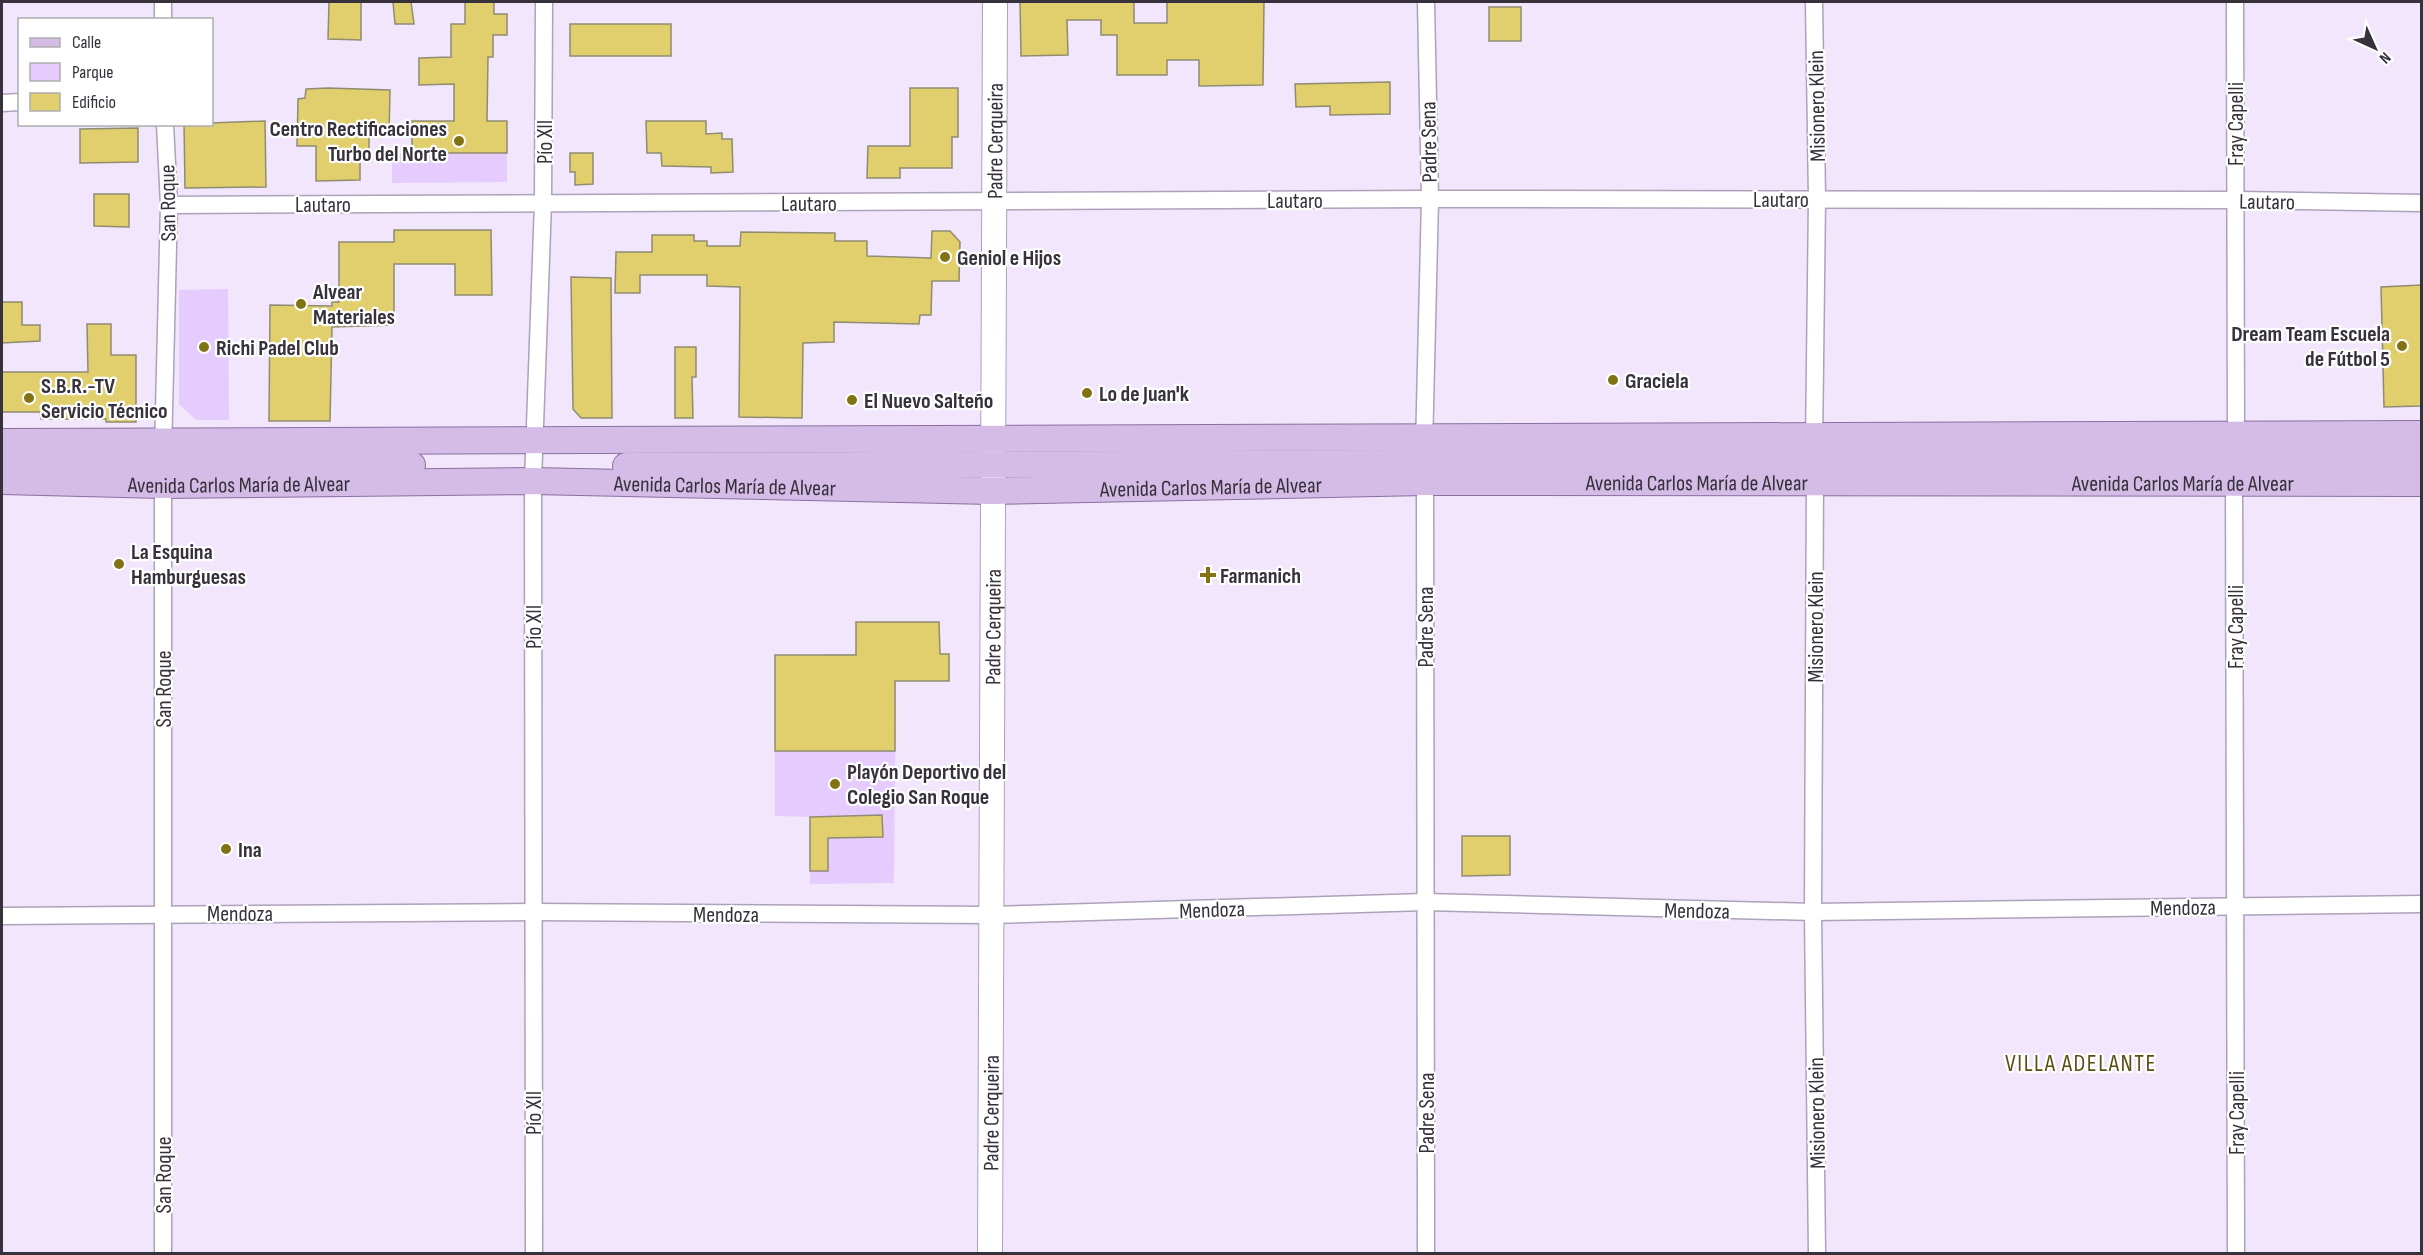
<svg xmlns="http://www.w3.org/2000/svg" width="2423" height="1255" viewBox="0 0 2423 1255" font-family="'Sofia Sans Condensed',sans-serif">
<rect width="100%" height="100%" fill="#f1e6fb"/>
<g fill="#e6ccfe">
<path d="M392,153H507V182L392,183Z"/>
<path d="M228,289L229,420H196L179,404V290Z"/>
<path d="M896,654L894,883L810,884V817L775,816V655Z"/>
</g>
<g fill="#e0cf6c" stroke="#908c71" stroke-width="1.5">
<path d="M329,2H361V40L328,39Z"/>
<path d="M393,2H411L414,24H395Z"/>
<path d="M465,2H494V14H507V35H493V57H488L487,121H507V153H412V121H454V84L419,85V58L451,57V24H465Z"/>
<path d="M1020,2H1134V23H1167V2H1264L1263,85L1199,86V60H1167V75H1117V35H1101V20H1067L1068,55L1021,56Z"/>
<rect x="1489" y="7" width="32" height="34"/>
<rect x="570" y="24" width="101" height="32"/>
<path d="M1390,82V114L1330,115V106L1296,107L1295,84Z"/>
<path d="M328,88L390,90L389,135H369V152H360V180L316,181V146H297L298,99L305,98L306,89Z"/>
<path d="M910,88H958V137H952V168H900V178H867L868,146H910Z"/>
<path d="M265,121L266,187L185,188L184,124Z"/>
<path d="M646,121H706V134L722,133V139H732L733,172L711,173V167L662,166L661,153H647Z"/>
<path d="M138,128V162L80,163V129Z"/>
<path d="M570,153H593V184L575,185V172H570Z"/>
<path d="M94,194H129V227L94,226Z"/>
<path d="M394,230H491L492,295H455V264H394V325L332,327L330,421H269L270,305L332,306V302H339V242H394Z"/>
<path d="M932,231H950L960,242L959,281H932L931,315H920L919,324L834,322V342L803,343L802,418L739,417L740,287L707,286V275H640V293H615L616,252H652V235H694V241H707V246H740L741,232L835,233V241H867V256L931,258Z"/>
<path d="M571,277L611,278L612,418H581L573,409Z"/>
<path d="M2421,285V406L2384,407L2381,287Z"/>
<path d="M2,302H22V325H40V341L2,343Z"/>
<path d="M87,324H111V355H136V422H106V419H41L40,412H2V372H88Z"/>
<path d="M675,347H696V377H692L693,418H675Z"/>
<path d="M856,622H939L940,654H949V681H895V751H775V655H856Z"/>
<path d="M882,815L883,837L828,838V871H810V817Z"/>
<path d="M1462,836H1510V875L1462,876Z"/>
</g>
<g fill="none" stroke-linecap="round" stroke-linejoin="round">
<g stroke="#aea1ba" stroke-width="19">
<g id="street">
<path d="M163,2V20"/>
<path d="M1814,2L1817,199L1814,445"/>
<path d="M2235,2L2236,445"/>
<path d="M2,103L20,102"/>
<path d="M169,205L1430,199L2236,200L2422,203"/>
<path d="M1424,448L1430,199L1426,2"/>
<path d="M163,452L169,205L165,124"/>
<path d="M1425,473L1426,1254"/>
<path d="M1815,473L1813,912L1817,1254"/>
<path d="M2234,473L2236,1254"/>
<path d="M163,477V1254"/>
<path d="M2,916L533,912L991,915L1425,902L1813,912L2422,904"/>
<path d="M534,1254L533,481L543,203L544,2"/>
</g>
</g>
<g stroke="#aea1ba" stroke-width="26">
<g id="secondary">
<path id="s1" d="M990,1254L995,2"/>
</g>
</g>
<g stroke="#8a6fa0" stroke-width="28">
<g id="primary">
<path d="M2,442L2422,434"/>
<path d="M2,461L412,465"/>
<path d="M626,466L2422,459"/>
<path id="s2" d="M2,481L163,485L533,481L992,491L1425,482L2422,483"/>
</g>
</g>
<use href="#street" stroke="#fff" stroke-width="16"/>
<use href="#secondary" stroke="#fff" stroke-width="24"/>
<use href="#primary" stroke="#d4bce7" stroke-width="26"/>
</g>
<g fill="#817214" stroke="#fff" stroke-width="2">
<circle cx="459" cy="141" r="6"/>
<circle cx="945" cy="257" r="6"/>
<circle cx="301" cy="304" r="6"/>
<circle cx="2402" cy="346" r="6"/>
<circle cx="204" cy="347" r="6"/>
<circle cx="1613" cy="380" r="6"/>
<circle cx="1087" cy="393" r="6"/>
<circle cx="29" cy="398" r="6"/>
<circle cx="852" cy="400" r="6"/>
<circle cx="119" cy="564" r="6"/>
<path d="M1205 566h6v6h6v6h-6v6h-6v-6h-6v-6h6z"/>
<circle cx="835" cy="784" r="6"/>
<circle cx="226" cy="849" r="6"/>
</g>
<g text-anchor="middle" stroke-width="4.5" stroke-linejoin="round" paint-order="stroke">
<g font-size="22" fill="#36313b" stroke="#fff">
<text transform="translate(1816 106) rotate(-91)" y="8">Misionero Klein</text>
<text transform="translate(2235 124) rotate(-90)" y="8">Fray Capelli</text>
<text transform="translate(544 142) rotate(-90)" y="8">Pío XII</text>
<text dy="8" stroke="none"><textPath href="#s1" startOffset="1113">Padre Cerqueira</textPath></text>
<text transform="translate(1428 142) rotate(-91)" y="8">Padre Sena</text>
<text x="1781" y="207">Lautaro</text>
<text x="1295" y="208">Lautaro</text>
<text transform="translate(2267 201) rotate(1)" y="8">Lautaro</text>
<text transform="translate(167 203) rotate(-91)" y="8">San Roque</text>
<text x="809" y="211">Lautaro</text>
<text x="323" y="212">Lautaro</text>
<text dy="8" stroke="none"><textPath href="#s2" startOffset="1695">Avenida Carlos María de Alvear</textPath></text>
<text dy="8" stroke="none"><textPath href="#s2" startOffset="2181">Avenida Carlos María de Alvear</textPath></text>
<text dy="8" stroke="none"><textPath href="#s2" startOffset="237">Avenida Carlos María de Alvear</textPath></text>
<text dy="8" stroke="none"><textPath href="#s2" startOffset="723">Avenida Carlos María de Alvear</textPath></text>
<text dy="8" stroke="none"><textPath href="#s2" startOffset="1209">Avenida Carlos María de Alvear</textPath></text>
<text transform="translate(533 627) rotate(-90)" y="8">Pío XII</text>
<text dy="8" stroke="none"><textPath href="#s1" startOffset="627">Padre Cerqueira</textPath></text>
<text transform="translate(1425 627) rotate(-90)" y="8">Padre Sena</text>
<text transform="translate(1815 627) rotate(-90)" y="8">Misionero Klein</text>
<text transform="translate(2235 627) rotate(-90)" y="8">Fray Capelli</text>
<text transform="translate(163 689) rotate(-90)" y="8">San Roque</text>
<text transform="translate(2183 907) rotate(-1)" y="8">Mendoza</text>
<text transform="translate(1212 909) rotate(-2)" y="8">Mendoza</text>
<text transform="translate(1697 910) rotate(1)" y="8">Mendoza</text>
<text x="240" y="921">Mendoza</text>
<text x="726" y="922">Mendoza</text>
<text transform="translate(533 1113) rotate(-90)" y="8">Pío XII</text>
<text dy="8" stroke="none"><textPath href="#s1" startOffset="141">Padre Cerqueira</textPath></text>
<text transform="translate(1426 1113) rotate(-90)" y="8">Padre Sena</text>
<text transform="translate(1816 1113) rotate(-91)" y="8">Misionero Klein</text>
<text transform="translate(2236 1113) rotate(-90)" y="8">Fray Capelli</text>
<text transform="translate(163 1175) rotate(-90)" y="8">San Roque</text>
</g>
<g font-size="22" font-weight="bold" fill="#36313b" stroke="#fff" text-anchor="start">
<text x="447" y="136" text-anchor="end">Centro Rectificaciones<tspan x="447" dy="25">Turbo del Norte</tspan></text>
<text x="957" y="265">Geniol e Hijos</text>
<text x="313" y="299">Alvear<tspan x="313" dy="25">Materiales</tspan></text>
<text x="2390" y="341" text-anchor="end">Dream Team Escuela<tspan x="2390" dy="25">de Fútbol 5</tspan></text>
<text x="216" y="355">Richi Padel Club</text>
<text x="1625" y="388">Graciela</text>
<text x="41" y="393">S.B.R.-TV<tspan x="41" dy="25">Servicio Técnico</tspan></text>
<text x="1099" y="401">Lo de Juan'k</text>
<text x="864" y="408">El Nuevo Salteño</text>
<text x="131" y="559">La Esquina<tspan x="131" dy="25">Hamburguesas</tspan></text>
<text x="1220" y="583">Farmanich</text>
<text x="847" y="779">Playón Deportivo del<tspan x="847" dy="25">Colegio San Roque</tspan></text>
<text x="238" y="857">Ina</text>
</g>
<g font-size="24" letter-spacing="1.5" fill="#594f11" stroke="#fff">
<text x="2081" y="1071">VILLA ADELANTE</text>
</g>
</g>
<rect width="2423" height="1255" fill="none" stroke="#36313b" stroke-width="6"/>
<rect x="18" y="18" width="195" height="108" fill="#ffffff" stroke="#afadb1" stroke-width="1.5"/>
<rect x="30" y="38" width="30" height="9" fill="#d4bce7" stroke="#afadb1" stroke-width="1.5"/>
<text x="72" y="48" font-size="18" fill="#36313b">Calle</text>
<rect x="30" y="63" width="30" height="18" fill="#e6ccfe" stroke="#afadb1" stroke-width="1.5"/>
<text x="72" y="78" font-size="18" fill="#36313b">Parque</text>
<rect x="30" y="93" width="30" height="18" fill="#e0cf6c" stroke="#afadb1" stroke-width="1.5"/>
<text x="72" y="108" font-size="18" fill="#36313b">Edificio</text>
<g transform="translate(2375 48) rotate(135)" stroke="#ffffff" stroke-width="4.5" paint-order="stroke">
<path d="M0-4.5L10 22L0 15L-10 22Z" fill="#36313b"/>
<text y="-9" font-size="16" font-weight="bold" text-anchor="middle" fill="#36313b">N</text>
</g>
</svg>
